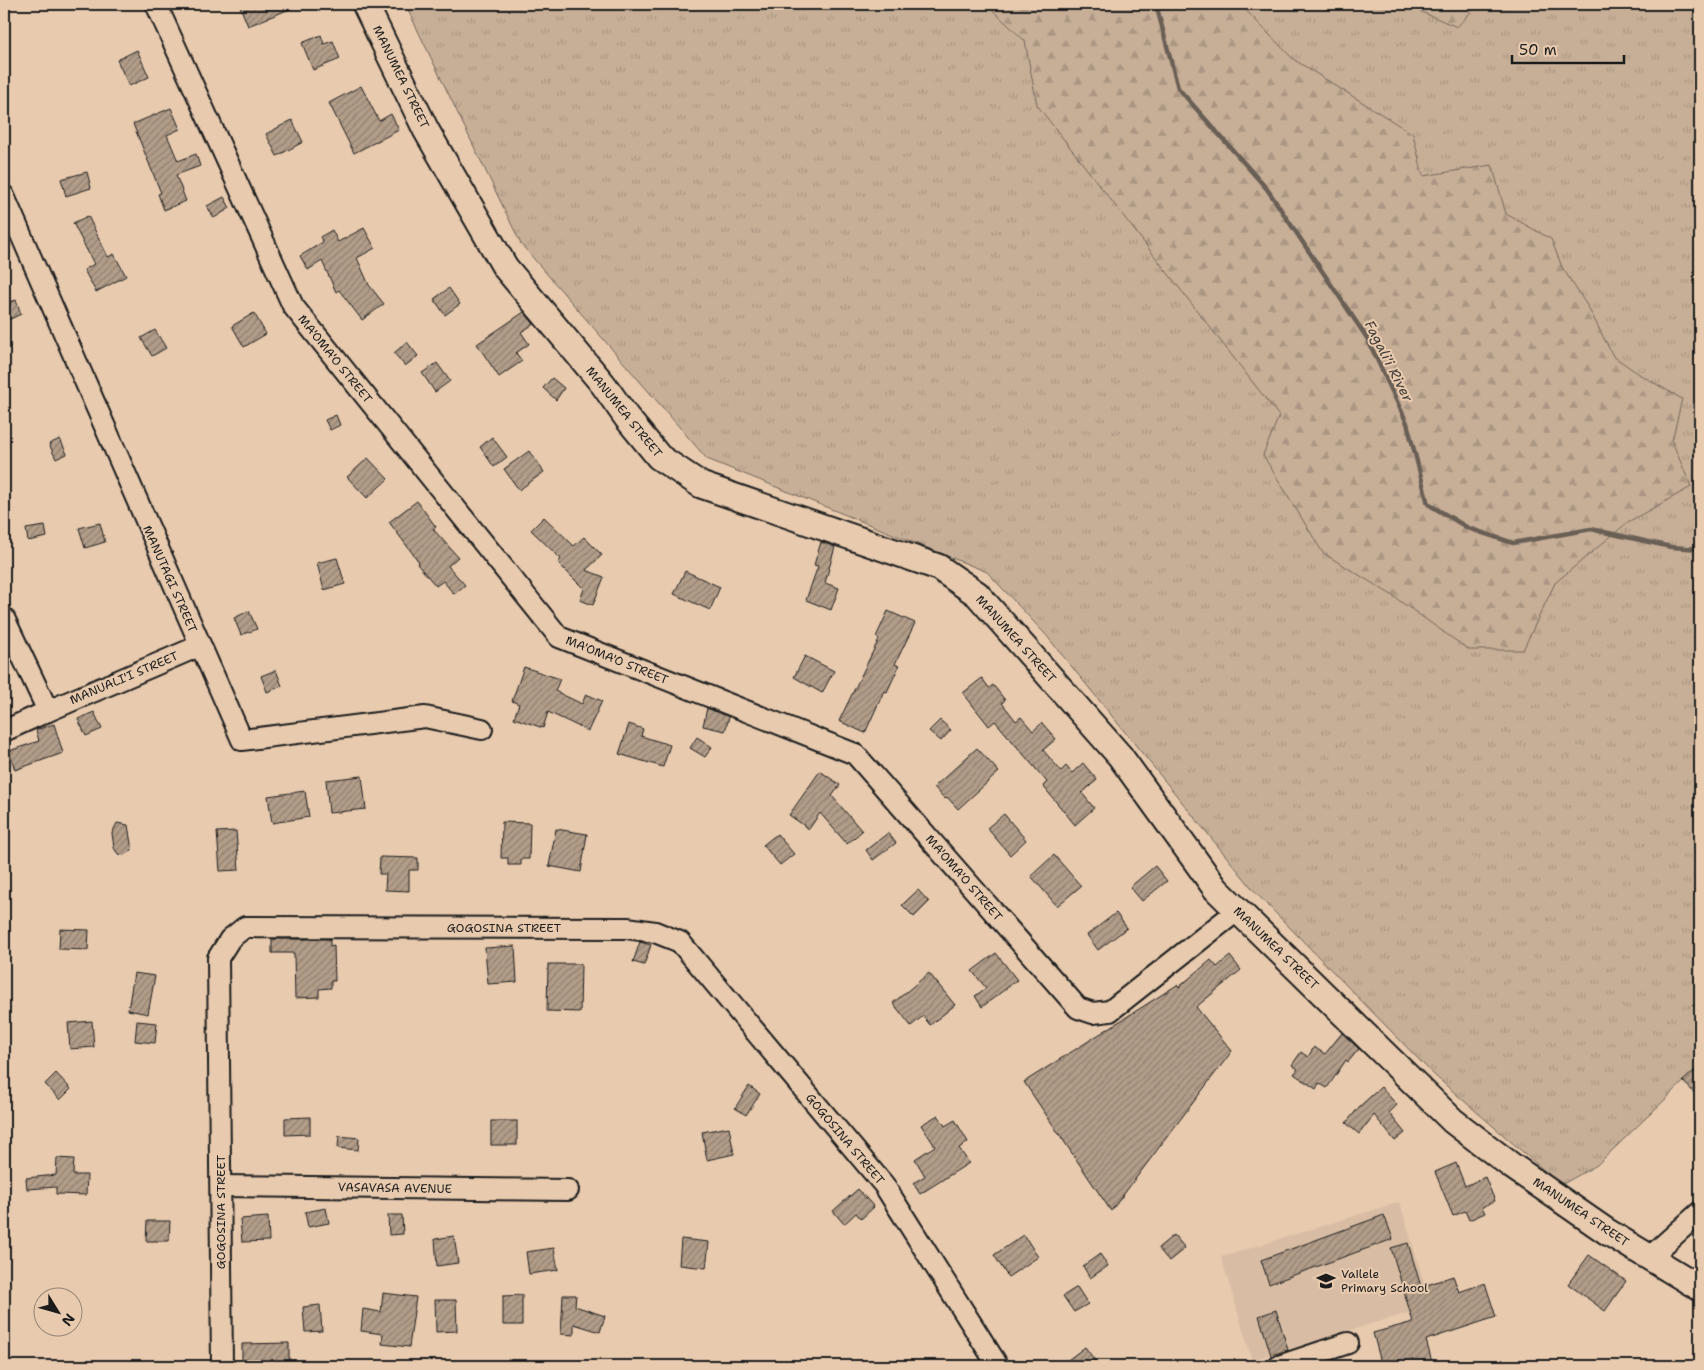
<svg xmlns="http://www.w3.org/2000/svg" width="1704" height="1370" viewBox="0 0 1704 1370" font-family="'Shantell Sans',sans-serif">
<defs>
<pattern id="grass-tufts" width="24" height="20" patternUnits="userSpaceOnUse" patternTransform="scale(1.25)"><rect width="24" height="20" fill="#c7af97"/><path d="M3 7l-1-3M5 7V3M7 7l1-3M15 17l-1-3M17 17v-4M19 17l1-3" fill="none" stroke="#aa9682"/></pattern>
<pattern id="forest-firs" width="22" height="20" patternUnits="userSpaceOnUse" patternTransform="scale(1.25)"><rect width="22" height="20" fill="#c7af97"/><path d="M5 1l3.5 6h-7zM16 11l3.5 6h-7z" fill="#aa9682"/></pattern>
<pattern id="building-hatch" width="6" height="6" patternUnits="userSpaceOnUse" patternTransform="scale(1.25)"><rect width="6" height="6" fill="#b29d89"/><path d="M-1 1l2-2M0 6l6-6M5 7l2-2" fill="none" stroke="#907f6f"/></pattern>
</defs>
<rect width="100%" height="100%" fill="#e8cbaf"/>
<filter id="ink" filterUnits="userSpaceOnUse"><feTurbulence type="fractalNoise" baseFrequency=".02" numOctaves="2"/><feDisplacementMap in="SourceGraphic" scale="10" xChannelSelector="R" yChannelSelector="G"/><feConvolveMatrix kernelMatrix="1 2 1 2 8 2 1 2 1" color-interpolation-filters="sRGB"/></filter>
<g filter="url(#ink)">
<path fill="#d8bda4" d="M1400,1202L1431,1306L1252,1360L1221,1257Z"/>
<path fill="url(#grass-tufts)" stroke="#72665a" d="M405,4H1700V1066L1597,1165L1561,1185L1433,1074L1256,893L1046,635L987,572L707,459L521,244Z"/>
<g fill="url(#forest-firs)" stroke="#72665a">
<path d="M986,4H1240L1293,59L1413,134L1423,176L1492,165L1506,214L1551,239L1562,267L1588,307L1613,356L1639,374L1682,399L1672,441L1691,487L1628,522L1555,583L1523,650H1469L1390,594L1323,553L1263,455L1279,416L1037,105L1025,41Z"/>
<path d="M1403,4H1478L1457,27Z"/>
</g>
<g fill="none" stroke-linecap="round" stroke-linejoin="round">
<path stroke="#695e54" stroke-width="4.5" d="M1156,4L1178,88L1267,189L1367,338L1407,423L1428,504L1468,528L1513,543L1591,529L1671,547L1700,549"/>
</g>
<g fill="url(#building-hatch)" stroke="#1c1c1c">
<path d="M239,4H302L248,26Z"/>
<path d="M321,35L324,44L333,41L340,59L313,70L302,43Z"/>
<path d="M137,50L149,77L129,86L117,60Z"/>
<path d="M361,86L379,121L391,114L399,130L354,153L329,103Z"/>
<path d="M171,108L180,129L167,135L178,161L196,154L200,166L176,175L186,201L164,210L158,194L161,193L133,124Z"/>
<path d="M292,120L303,142L277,156L266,134Z"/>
<path d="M87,172L91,188L66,196L61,179Z"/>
<path d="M224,197L230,208L214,218L207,206Z"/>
<path d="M88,216L108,257L114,254L126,276L96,292L84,270L94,264L73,223Z"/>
<path d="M364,228L375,248L357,258L369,285L384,304L362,320L339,290L336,292L322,261L308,270L300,256L323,242L320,237L332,230L338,242Z"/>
<path d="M449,288L460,304L445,315L434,299Z"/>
<path d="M16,300L21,314L4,322V304Z"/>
<path d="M524,312L534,324L521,332L529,344L516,353L522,361L499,377L477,344Z"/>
<path d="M254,313L266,334L244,347L232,326Z"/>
<path d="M155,330L166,348L152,356L141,338Z"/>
<path d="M407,342L418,356L405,366L394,353Z"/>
<path d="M437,363L450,381L435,392L422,373Z"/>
<path d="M552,378L564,388L556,400L543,388Z"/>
<path d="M336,415L340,425L330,430L325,420Z"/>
<path d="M492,437L507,457L494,467L480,447Z"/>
<path d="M60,439L67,454L56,459L49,444Z"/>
<path d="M529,451L544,472L519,490L504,469Z"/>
<path d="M368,458L388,479L367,498L347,477Z"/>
<path d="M417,501L436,527L433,529L458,557L448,566L465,585L454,594L443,581L436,586L417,564L419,562L389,522Z"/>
<path d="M544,517L574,546L584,537L602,555L586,570L604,577L593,605L580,600L584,589L558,563L561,559L531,530Z"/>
<path d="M100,523L105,542L85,548L79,528Z"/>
<path d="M45,526L47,537L28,541L26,529Z"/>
<path d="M821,542L835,547L825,583L839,588L831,610L806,600L818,566L814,565Z"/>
<path d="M337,558L345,584L324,590L317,563Z"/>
<path d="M685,571L720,587L710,610L674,594Z"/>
<path d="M249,611L257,629L241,635L234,618Z"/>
<path d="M888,611L915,623L895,664L899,666L887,692L884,691L865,733L839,721L879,639L876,637Z"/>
<path d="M805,656L834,671L822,693L794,677Z"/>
<path d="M524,667L560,679L555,691L582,704L586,694L602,701L588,731L548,712L543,728L514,718L519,704L512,701Z"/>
<path d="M276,670L282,686L267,692L261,676Z"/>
<path d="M982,678L989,688L993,685L1005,700L1002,703L1016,721L1021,717L1033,731L1042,723L1056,739L1043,750L1061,771L1066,766L1072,773L1083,763L1097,780L1082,793L1094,808L1075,825L1043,786L1047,782L995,721L989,726L963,693Z"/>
<path d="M707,708L729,717L725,731L703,726Z"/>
<path d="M94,712L102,729L86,736L78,719Z"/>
<path d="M940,720L951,730L941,741L929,731Z"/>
<path d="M54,724L63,753L15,770L9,751L39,741L36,730Z"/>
<path d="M629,724L643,729L641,736L670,745L663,767L619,754Z"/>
<path d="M697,737L712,747L705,757L690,748Z"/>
<path d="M977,748L999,772L958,809L947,797L945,799L934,787Z"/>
<path d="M820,771L840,785L832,796L862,831L847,844L820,813L809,829L789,815Z"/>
<path d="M362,776L366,809L329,813L326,780Z"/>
<path d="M305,791L309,817L272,823L268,796Z"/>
<path d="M1004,814L1026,840L1010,855L987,828Z"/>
<path d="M502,822L530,823L529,859H521V865H508V858H501Z"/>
<path d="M117,823L128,825L132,850L124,855L118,854L114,848L112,833Z"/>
<path d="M556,829L587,834L581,872L549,866Z"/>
<path d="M236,831L239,870L220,871L217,832Z"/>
<path d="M888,833L896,843L873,860L866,850Z"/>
<path d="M777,834L794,854L780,865L763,845Z"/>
<path d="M1054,855L1081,886L1057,906L1031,876Z"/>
<path d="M380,857L418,858V870H409V891L385,890L386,874H379Z"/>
<path d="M1155,866L1167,881L1142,901L1130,887Z"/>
<path d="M918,890L929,902L914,917L902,905Z"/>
<path d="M1116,913L1127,928L1098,950L1087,935Z"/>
<path d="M60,929L89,930L88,950L59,949Z"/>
<path d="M272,939H330V946L334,945L335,981H331V988L319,989V997L295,998L294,953H272Z"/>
<path d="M640,942L651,945L644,965L633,962Z"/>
<path d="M515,946L517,982L488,984L485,948Z"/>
<path d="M996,953L1017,980L982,1007L975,996L986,988L972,971Z"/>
<path d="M1230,956L1241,970L1196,1007L1232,1051L1111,1211L1024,1082L1177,985L1179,987L1211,960L1217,967Z"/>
<path d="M548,964H581L580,1012L547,1011Z"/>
<path d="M134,973L155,976L148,1014L128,1010Z"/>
<path d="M929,973L955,1005L930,1025L923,1016L911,1026L893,1003Z"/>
<path d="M92,1021L94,1047L70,1049L68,1023Z"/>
<path d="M137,1021L157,1023L155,1043L135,1041Z"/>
<path d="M1342,1033L1359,1049L1348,1062L1346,1060L1327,1088L1319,1083L1316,1089L1294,1074L1298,1069L1292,1065L1301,1052L1308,1057L1314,1047L1325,1054Z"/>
<path d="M1694,1071L1700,1077V1099L1683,1081Z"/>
<path d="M56,1073L71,1089L60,1100L45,1084Z"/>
<path d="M749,1086L760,1094L746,1115L735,1108Z"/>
<path d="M1381,1087L1397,1105L1389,1113L1405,1133L1395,1141L1374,1115L1359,1134L1346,1123L1359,1107Z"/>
<path d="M938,1115L945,1126L955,1120L968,1142L959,1148L969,1163L920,1194L913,1183L925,1176L915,1159L935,1146L921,1125Z"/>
<path d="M310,1117V1134L285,1135V1118Z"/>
<rect x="491" y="1121" width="26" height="24"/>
<path d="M729,1127L734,1154L707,1160L702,1132Z"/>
<path d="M339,1136L359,1138L358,1150L338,1148Z"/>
<path d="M57,1158L74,1159L73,1175H87L86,1195L56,1194V1187L27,1189L26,1178L56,1175Z"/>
<path d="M1456,1163L1465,1186L1485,1177L1495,1201L1482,1207L1485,1213L1469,1220L1465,1211L1453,1216L1435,1172Z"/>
<path d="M858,1189L874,1207L861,1219L856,1213L844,1224L833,1211Z"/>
<path d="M326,1208L329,1223L308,1227L305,1212Z"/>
<path d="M388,1215H402L403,1234L389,1235Z"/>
<path d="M1384,1215L1393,1239L1269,1284L1261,1260Z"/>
<path d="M268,1217L269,1241L242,1242L240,1219Z"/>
<path d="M147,1221H170L169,1241H146Z"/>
<path d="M1024,1235L1038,1257L1008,1277L994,1255Z"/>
<path d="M1174,1235L1185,1248L1169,1261L1158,1248Z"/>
<path d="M454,1236L458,1263L437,1266L435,1239Z"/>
<path d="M681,1239L709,1242L706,1268L679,1265Z"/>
<path d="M1408,1243L1421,1287L1453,1276L1459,1292L1485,1283L1496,1317L1426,1340L1433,1366H1382L1373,1333L1413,1322L1391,1248Z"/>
<path d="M554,1248L558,1270L529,1274L526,1252Z"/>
<path d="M1100,1254L1108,1266L1090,1278L1083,1266Z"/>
<path d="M1589,1255L1626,1281L1605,1311L1568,1284Z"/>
<path d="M1077,1287L1088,1304L1074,1312L1063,1296Z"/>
<path d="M383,1293L416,1297L409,1347L382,1344L383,1334L361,1331L363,1309L381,1312Z"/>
<path d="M522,1295V1325H503V1296Z"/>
<path d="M563,1295H576L575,1306L605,1316L600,1332L574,1324V1335L561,1334Z"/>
<path d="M435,1300H456L457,1331L436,1332Z"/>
<path d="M320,1305L322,1331L305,1332L303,1307Z"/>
<path d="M1276,1310L1288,1350L1271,1355L1259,1316Z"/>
<path d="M289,1343V1366H242V1344Z"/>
<path d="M1085,1347L1099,1366H1060Z"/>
</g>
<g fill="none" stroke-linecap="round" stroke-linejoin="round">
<g stroke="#1c1c1c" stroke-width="24">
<g id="minor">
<path d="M156,4L293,306L559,637L855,754L1078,1008L1093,1013L1110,1011L1238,910"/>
<path d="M4,196L242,740L425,717L482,729"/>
<path d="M4,618L48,711L4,731"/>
<path d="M48,711L199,646"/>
<path d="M222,1186L568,1190"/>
<path d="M1650,1257L1700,1212"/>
<path d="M222,1366L218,958L230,939L245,927L627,928L655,932L680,942L884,1185L998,1366"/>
<path d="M1279,1366L1348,1343"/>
</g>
</g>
<g stroke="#1c1c1c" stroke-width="29">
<path id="major" d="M365,4L426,130L505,267L603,384L627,418L659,457L701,485L938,567L977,594L1120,756L1216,889L1453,1121L1512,1166L1606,1231L1700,1288"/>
</g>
<use href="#minor" stroke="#e8cbaf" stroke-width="20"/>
<use href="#major" stroke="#e8cbaf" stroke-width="25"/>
</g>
</g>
<defs>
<g id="school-bare" transform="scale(1.5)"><path d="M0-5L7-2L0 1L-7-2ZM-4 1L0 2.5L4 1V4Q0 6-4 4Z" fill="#1c1c1c" stroke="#e8cbaf" stroke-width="2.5" paint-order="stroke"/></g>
</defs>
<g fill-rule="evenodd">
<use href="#school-bare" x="1326" y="1281"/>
</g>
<g text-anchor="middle" stroke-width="4" stroke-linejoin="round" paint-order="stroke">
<g font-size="12" fill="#1c1c1c" stroke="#e8cbaf">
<text transform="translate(401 77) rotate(64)" y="4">MANUMEA STREET</text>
<text transform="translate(335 359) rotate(51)" y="4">MA'OMA'O STREET</text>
<text transform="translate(624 412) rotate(51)" y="4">MANUMEA STREET</text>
<text transform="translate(170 579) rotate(66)" y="4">MANUTAGI STREET</text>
<text transform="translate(1016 639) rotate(48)" y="4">MANUMEA STREET</text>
<text transform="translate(617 660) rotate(22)" y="4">MA'OMA'O STREET</text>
<text transform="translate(124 678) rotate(-23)" y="4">MANUALI'I STREET</text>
<text transform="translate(964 878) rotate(49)" y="4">MA'OMA'O STREET</text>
<text x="504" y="932">GOGOSINA STREET</text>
<text transform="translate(1276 948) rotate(44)" y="4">MANUMEA STREET</text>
<text transform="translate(845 1139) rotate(50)" y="4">GOGOSINA STREET</text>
<text transform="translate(395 1188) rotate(1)" y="4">VASAVASA AVENUE</text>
<text transform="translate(221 1212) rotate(-90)" y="4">GOGOSINA STREET</text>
<text transform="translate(1581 1212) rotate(34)" y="4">MANUMEA STREET</text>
</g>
<g font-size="12" fill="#1c1c1c" stroke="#e8cbaf" text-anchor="start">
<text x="1341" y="1278">Vailele<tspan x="1341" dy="14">Primary School</tspan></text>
</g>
<g font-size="14" font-style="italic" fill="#433d38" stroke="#e8cbaf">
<text transform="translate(1389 361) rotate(63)" y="5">Fagali'i River</text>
</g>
</g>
<rect width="1704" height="1370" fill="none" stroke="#e8cbaf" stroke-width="20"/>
<rect x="10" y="10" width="1684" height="1350" fill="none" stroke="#1c1c1c" stroke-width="2" filter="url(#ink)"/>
<g transform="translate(58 1312) rotate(127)"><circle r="24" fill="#e8cbaf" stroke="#968574"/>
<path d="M0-4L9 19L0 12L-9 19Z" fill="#1c1c1c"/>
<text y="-8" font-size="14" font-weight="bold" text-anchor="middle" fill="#1c1c1c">N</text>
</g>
<path d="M1512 55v8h112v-8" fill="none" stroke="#1c1c1c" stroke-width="2.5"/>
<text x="1519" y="55" font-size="15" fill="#1c1c1c" stroke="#e8cbaf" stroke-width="4" paint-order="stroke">50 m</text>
</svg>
